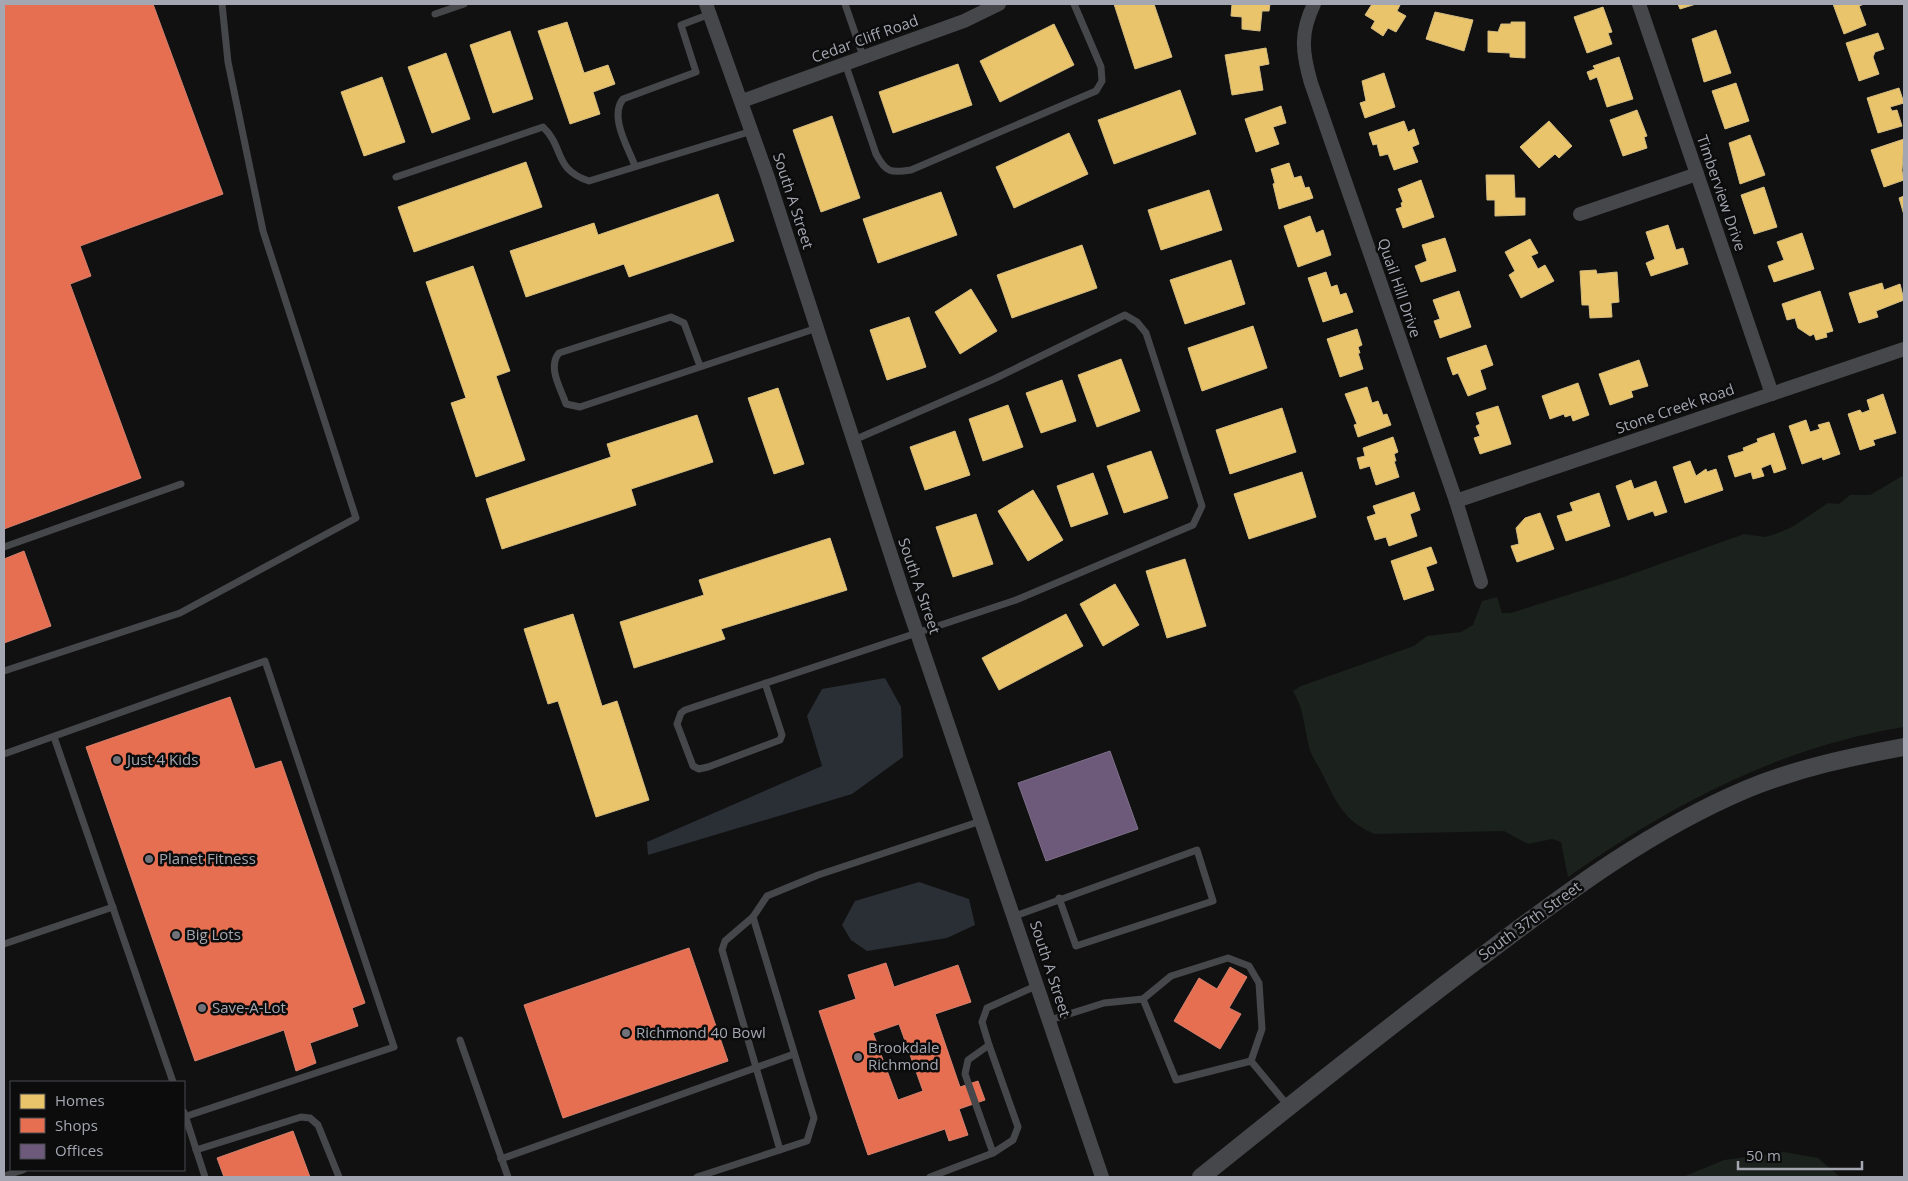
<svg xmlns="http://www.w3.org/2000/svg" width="1908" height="1181" viewBox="0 0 1908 1181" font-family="'Open Sans',sans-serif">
<rect width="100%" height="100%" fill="#111112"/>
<g fill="#1b211c">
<path d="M1904,475V727C1779,747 1671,805 1568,877L1561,842L1552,839L1528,844L1504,831L1375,834C1344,822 1335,800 1321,771C1317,764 1311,755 1309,747C1304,727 1304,709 1293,691L1301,686L1414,646L1427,636L1461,632L1473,625L1482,601L1497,597L1502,613H1511L1618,579L1744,534L1765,537L1778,533L1792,527L1828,503L1839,504L1850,495H1870Z"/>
<path d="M1784,1152L1818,1158L1840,1177H1683L1724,1160Z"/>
</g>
<g fill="#2a2f35">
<path d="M885,678L901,707L903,757L852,794L648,855L647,842L822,766L807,716L822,689Z"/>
<path d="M919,882L969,899L975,925L947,938L867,951L851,940L842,925L855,901Z"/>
</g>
<g fill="#e9c46a" stroke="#d4bb7f">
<path d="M1114,4H1154L1172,57L1135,69Z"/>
<path d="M1232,4H1270L1269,11H1262L1260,31L1242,29V17L1231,16Z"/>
<path d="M1372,4L1400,5L1397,11L1406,16L1396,32L1388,28L1383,36L1371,28L1375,21L1365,15Z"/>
<path d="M1678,4H1696L1680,9Z"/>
<path d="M1833,4H1864L1859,6L1866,25L1844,34Z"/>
<path d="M1603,7L1612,32L1608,33L1612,44L1587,53L1574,17Z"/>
<path d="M1435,12L1473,20L1464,51L1426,39Z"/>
<path d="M567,22L584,73L608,65L615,84L593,92L600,114L570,124L538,31Z"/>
<path d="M1511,22H1525V58L1510,57V53L1488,52V31L1498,32L1501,24H1511Z"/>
<path d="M1054,24L1074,65L1000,102L980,61Z"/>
<path d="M1716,30L1731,73L1704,82L1692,39Z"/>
<path d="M510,31L533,99L493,113L470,45Z"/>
<path d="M1878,33L1884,49L1875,52L1873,57L1879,74L1859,81L1846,43Z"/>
<path d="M1266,48L1269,64L1259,66L1263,90L1232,95L1225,55Z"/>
<path d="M446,53L470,119L432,133L408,67Z"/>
<path d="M1619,57L1633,99L1607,107L1597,77L1590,80L1587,72L1595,69L1593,66Z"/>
<path d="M958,64L972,105L893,133L879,92Z"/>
<path d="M1384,73L1395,107L1365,118L1360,103L1366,101L1362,81Z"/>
<path d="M382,77L405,142L364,156L341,92Z"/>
<path d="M1736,83L1749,121L1725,129L1712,91Z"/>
<path d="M1899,88L1904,103L1890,107L1892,111L1897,110L1902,126L1878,133L1867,98Z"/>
<path d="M1180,90L1196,134L1114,164L1098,120Z"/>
<path d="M1281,106L1286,123L1273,127L1279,144L1256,152L1245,119Z"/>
<path d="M1637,110L1647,136L1644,137L1647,148L1623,156L1610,120Z"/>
<path d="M832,116L860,198L821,212L793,130Z"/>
<path d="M1404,121L1408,132L1414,129L1419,144L1412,147L1418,162L1394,170L1388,154L1380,156L1377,144L1373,145L1369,133Z"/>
<path d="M1549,121L1572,146L1559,158L1555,154L1539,168L1520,147Z"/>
<path d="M1069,133L1088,174L1014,208L996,167Z"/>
<path d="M1750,135L1765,175L1740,184L1729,143Z"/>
<path d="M1904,139L1902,171L1904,180L1884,187L1871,150Z"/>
<path d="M526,162L542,207L414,252L398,207Z"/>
<path d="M1289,163L1294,178L1301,176L1305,188L1309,187L1313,198L1279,209L1273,184L1275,183L1271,169Z"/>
<path d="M1486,175H1514L1515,198H1525V215L1495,216V200H1487Z"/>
<path d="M1421,180L1434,217L1403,228L1396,209L1402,207L1401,203L1403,202L1398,189Z"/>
<path d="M1764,187L1777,227L1754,234L1741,195Z"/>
<path d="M1209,190L1222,230L1161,250L1148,210Z"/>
<path d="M941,192L957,235L878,263L863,219Z"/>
<path d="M718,194L734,241L629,277L624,264L526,297L510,251L594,223L598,235Z"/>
<path d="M1904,196V215L1899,198Z"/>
<path d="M1310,216L1316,233L1323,230L1331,255L1298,267L1284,226Z"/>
<path d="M1668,225L1676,250L1683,248L1688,264L1651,276L1646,263L1655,259L1646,232Z"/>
<path d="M1802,233L1814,269L1774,282L1768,266L1784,260L1777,242Z"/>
<path d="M1445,238L1456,271L1421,282L1415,266L1427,261L1422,245Z"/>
<path d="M1530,239L1538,253L1531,256L1538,269L1545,265L1554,281L1521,298L1509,275L1515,271L1505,252Z"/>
<path d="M1082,245L1097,288L1012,318L997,275Z"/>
<path d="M1231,260L1245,304L1185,324L1170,280Z"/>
<path d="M473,266L510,371L496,376L525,460L476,477L451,403L466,398L426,282Z"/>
<path d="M1596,270L1597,274L1617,272L1619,302L1611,303L1612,317L1590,318L1589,305H1582L1580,271Z"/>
<path d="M1326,272L1331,287L1337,285L1340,295L1346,293L1353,312L1323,322L1308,278Z"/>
<path d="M1882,283L1884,290L1900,284L1904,300L1876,311L1878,317L1859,323L1849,293Z"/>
<path d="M971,289L997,331L960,354L935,312Z"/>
<path d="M1459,291L1471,327L1440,338L1434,321L1440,319L1433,300Z"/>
<path d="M1820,291L1833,331L1826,333L1827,337L1816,340L1814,334L1810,336L1798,328L1795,318L1787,320L1782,304Z"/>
<path d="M909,317L926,367L887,380L870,330Z"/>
<path d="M1253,326L1267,368L1202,391L1188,348Z"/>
<path d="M1357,329L1362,345L1358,347L1360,353H1358L1363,369L1340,377L1327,339Z"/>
<path d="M1486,345L1493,365L1480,370L1486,389L1468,396L1458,373L1453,375L1447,358Z"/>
<path d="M1121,359L1140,411L1097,427L1078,375Z"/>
<path d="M1639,360L1648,386L1631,391L1633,397L1610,405L1599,374Z"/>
<path d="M1062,380L1076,421L1041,433L1026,393Z"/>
<path d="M1578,383L1589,415L1573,421L1571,415L1565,417L1564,414L1550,419L1542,396Z"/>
<path d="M1367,387L1372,403L1378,401L1383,415L1387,414L1391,425L1358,437L1354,425L1357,424L1345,394Z"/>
<path d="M778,388L804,464L774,474L748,398Z"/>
<path d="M1883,394L1896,433L1873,440L1875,445L1860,450L1848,414L1860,410L1862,413L1870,410L1867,400Z"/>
<path d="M1008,405L1023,447L983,461L969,419Z"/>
<path d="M1498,406L1511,444L1480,454L1474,438L1480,436L1476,426L1480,424L1476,413Z"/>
<path d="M1282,408L1296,452L1230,474L1216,430Z"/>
<path d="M697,415L713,462L631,489L636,505L502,549L486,499L611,457L607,444Z"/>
<path d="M1806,420L1810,432L1820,429L1818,425L1829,422L1840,454L1823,460L1822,457L1802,464L1789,426Z"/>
<path d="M955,431L970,475L925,490L910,447Z"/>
<path d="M1774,433L1786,469L1774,473L1771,464L1761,468L1764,476L1753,479L1751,472L1735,477L1728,456L1744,451L1743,448L1758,442L1757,439Z"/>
<path d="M1393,437L1398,452L1394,454L1396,461H1394L1399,477L1376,485L1370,466L1360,469L1357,458L1365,456L1363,448Z"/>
<path d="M1151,451L1168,498L1124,513L1107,466Z"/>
<path d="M1690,461L1696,476L1706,469L1707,472L1716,469L1723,490L1685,503L1673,467Z"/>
<path d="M1302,472L1316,517L1249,539L1234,494Z"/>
<path d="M1093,473L1108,514L1071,527L1057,486Z"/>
<path d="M1631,480L1634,489L1656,481L1667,512L1655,516L1653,511L1628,520L1616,486Z"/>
<path d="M1033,490L1063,540L1028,561L998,511Z"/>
<path d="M1414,492L1420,510L1410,514L1417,536L1389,546L1386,537L1375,540L1367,517L1376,514L1373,506Z"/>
<path d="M1599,493L1610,526L1566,541L1557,516L1573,511L1570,503Z"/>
<path d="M1540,513L1554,549L1517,562L1511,546L1519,544L1516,528L1525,518Z"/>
<path d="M976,514L993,564L953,577L936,527Z"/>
<path d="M830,538L847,590L721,629L725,639L634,668L620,622L704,595L699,580Z"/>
<path d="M1431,547L1437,563L1426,567L1434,590L1404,600L1391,561Z"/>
<path d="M1185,559L1206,626L1167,638L1146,571Z"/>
<path d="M1115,584L1139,625L1103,646L1080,604Z"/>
<path d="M573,614L602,706L617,701L649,800L596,817L558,701L548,704L524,629Z"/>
<path d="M1066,614L1083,646L999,690L982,658Z"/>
</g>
<g fill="#e76f51" stroke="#d3806e" fill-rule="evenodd">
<path d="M4,4H153L223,194L80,246L91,276L70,284L141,478L4,529Z"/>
<path d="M24,551L51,626L4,643V559Z"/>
<path d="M230,697L255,769L281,761L365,1003L352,1008L358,1026L310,1043L316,1063L296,1071L284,1030L195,1061L86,747Z"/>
<path d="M689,948L728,1061L563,1118L524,1005Z"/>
<path d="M886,963L894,987L958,965L971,1002L935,1014L960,1087L978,1081L985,1100L959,1109L968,1135L949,1141L945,1129L868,1155L819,1011L856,999L848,975ZM899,1024L923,1091L898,1100L873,1033Z"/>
<path d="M1230,967L1247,977L1229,1008L1241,1014L1220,1049L1174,1021L1199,978L1217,989Z"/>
<path d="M293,1131L310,1177H224L217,1158Z"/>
</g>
<path fill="#6d597a" stroke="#7e708a" d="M1110,751L1138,829L1046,861L1018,783Z"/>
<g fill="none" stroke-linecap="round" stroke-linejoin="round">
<g stroke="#46474a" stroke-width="7">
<path d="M845,4L863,56"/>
<path d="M435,14L464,4"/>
<path d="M845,63L876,154C886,173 891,173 911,170L1096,91L1102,81L1101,67L1074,4"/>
<path d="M635,166C628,147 609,117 623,99L696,72L681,25L710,14"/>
<path d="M396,177L543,127C565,148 553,169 589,181L752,131"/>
<path d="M700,366L684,323L671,317L559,353C547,367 561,389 566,404L580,407L817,328"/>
<path d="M4,547L181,484"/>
<path d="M4,671L180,613L356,518L263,231L228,62L222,4"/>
<path d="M765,683L782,735L780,740L708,767L699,769L693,766L677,724L681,713L685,710L1016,600L1193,525L1202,506L1146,333L1137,322L1125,315L994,379L854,440"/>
<path d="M54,737L173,1082"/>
<path d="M4,754L265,661L394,1047L184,1117"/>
<path d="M1015,916L1197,850L1213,901L1076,946L1059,898"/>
<path d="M753,917L725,941L722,950L780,1150"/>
<path d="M4,944L113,907"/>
<path d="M1143,999L1171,976L1228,958L1249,966L1259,983L1262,1029L1251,1061"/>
<path d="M1050,1020L1104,1003L1143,999L1176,1080L1251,1061L1289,1107"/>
<path d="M460,1040L508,1177"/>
<path d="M989,1045L1018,1127L1013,1140L993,1153"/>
<path d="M184,1112L205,1177"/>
<path d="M196,1150L301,1117L310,1118L318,1125L339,1177"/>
<path d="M501,1159L794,1054"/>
<path d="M4,1176L23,1170"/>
<path d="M697,1177L807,1141L814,1118L753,917L767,896L818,875L981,821"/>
<path d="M930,1177L993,1153L965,1074L968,1060L989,1045L982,1022L987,1008L1038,985"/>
</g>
<g stroke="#46474a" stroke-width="14">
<path d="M706,4L767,175L902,589L1102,1177"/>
<path d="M1314,4C1300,33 1302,52 1311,83L1456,501L1481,582"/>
<path d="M1639,4L1772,394"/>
<path d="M742,101L964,21L999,4"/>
<path d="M1580,214L1697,174"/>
<path d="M1456,501L1904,349"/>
</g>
<path stroke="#46474a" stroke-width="18" d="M1201,1177C1296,1101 1390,1025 1488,952C1570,890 1652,829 1747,789C1798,768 1850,757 1904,747"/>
</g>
<g fill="#717279" stroke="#0c0c0d" stroke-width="2">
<circle cx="117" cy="760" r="5"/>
<circle cx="149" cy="859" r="5"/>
<circle cx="176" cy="935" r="5"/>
<circle cx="202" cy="1008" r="5"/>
<circle cx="626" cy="1033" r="5"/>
<circle cx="858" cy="1057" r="5"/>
</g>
<g text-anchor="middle" stroke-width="5" stroke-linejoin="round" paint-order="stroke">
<g font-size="15" fill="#a4a7b1" stroke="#0c0c0d">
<text transform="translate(865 39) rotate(-20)" y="5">Cedar Cliff Road</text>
<text transform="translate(1721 193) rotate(71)" y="5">Timberview Drive</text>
<text transform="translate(793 201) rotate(72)" y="5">South A Street</text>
<text transform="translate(1399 288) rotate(71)" y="5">Quail Hill Drive</text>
<text transform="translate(1675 409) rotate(-19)" y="5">Stone Creek Road</text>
<text transform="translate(919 586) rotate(71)" y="5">South A Street</text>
<text transform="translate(1530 921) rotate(-36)" y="5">South 37th Street</text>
<text transform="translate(1050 969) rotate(72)" y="5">South A Street</text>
</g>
<g font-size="15" fill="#a4a7b1" stroke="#0c0c0d" text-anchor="start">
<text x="127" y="765">Just 4 Kids</text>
<text x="159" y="864">Planet Fitness</text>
<text x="186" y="940">Big Lots</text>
<text x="212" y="1013">Save-A-Lot</text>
<text x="636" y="1038">Richmond 40 Bowl</text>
<text x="868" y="1053">Brookdale<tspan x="868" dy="17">Richmond</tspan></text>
</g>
</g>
<rect width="1908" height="1181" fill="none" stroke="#a4a7b1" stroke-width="10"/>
<rect x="10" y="1081" width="175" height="90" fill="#0c0c0d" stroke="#494a4f"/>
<rect x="20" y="1094" width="25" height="15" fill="#e9c46a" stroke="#494a4f"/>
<text x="55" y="1106" font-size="15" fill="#a4a7b1">Homes</text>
<rect x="20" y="1118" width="25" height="15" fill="#e76f51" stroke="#494a4f"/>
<text x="55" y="1131" font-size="15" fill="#a4a7b1">Shops</text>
<rect x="20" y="1144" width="25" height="15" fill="#6d597a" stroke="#494a4f"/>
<text x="55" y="1156" font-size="15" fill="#a4a7b1">Offices</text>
<path d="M1738 1161v8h124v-8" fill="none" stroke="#a4a7b1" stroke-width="2.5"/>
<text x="1746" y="1161" font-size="15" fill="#a4a7b1" stroke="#0c0c0d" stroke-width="4" paint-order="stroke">50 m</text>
</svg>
